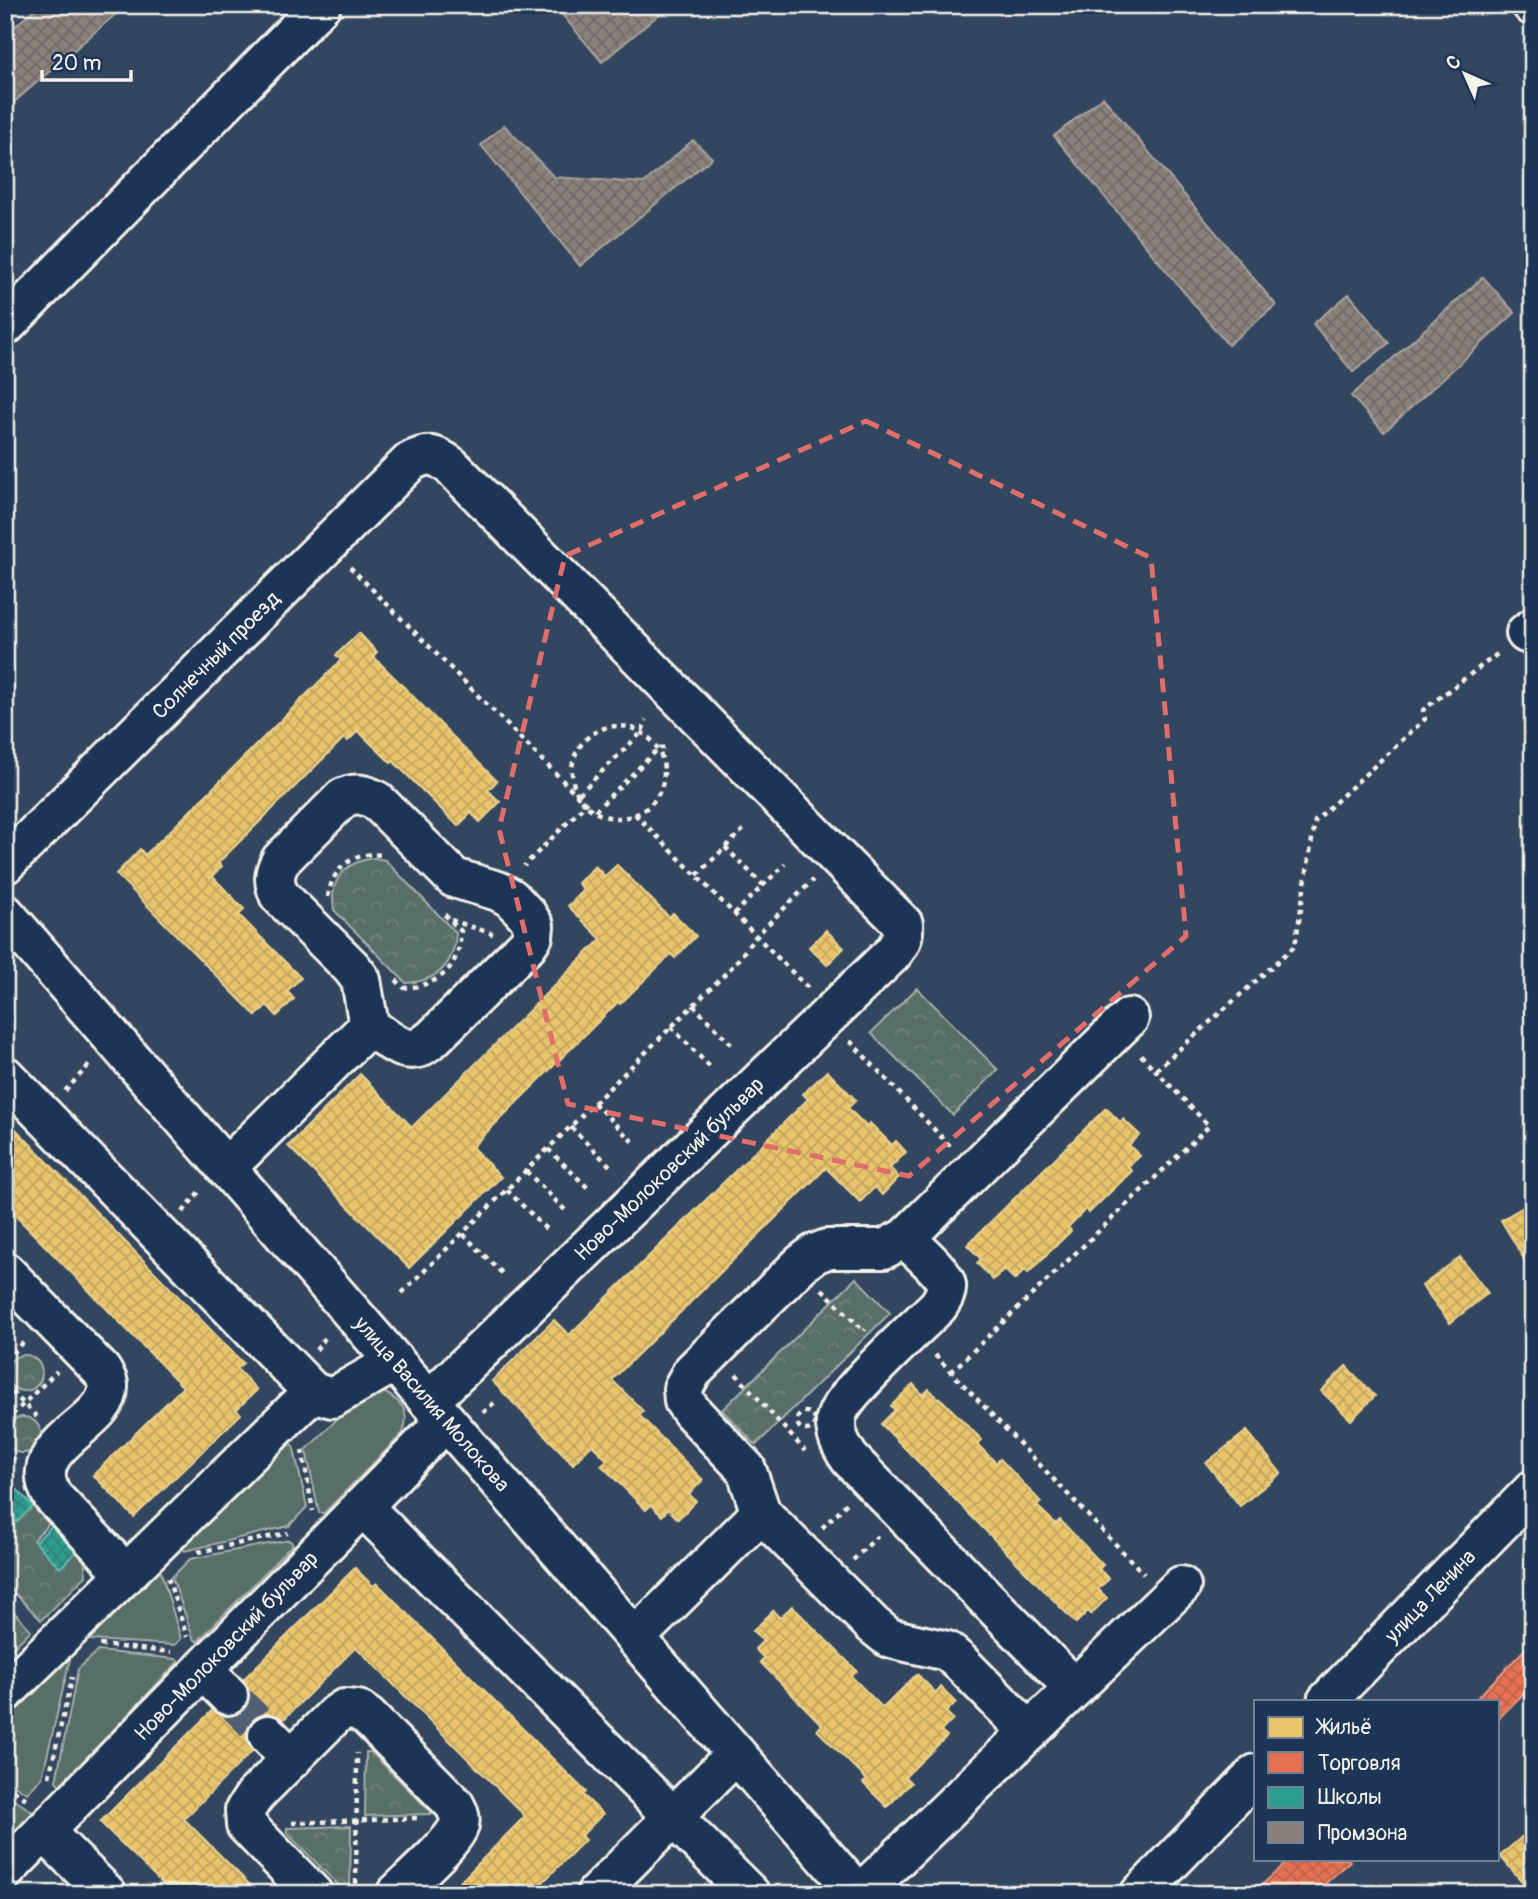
<svg xmlns="http://www.w3.org/2000/svg" width="1538" height="1899" viewBox="0 0 1538 1899" font-family="Pangolin,sans-serif">
<defs>
<pattern id="park-crowns" width="20" height="18" patternUnits="userSpaceOnUse" patternTransform="scale(1.75)"><rect width="20" height="18" fill="#586e69"/><path d="M2 6a3 3 0 1 1 6 0M12 15a3 3 0 1 1 6 0" fill="none" stroke="#71837e"/></pattern>
<pattern id="homes-cross-hatch" width="8" height="8" patternUnits="userSpaceOnUse" patternTransform="scale(1.75)"><rect width="8" height="8" fill="#e9c46a"/><path d="M0 0l8 8M0 8l8-8" fill="none" stroke="#c1a561"/></pattern>
<pattern id="shops-cross-hatch" width="8" height="8" patternUnits="userSpaceOnUse" patternTransform="scale(1.75)"><rect width="8" height="8" fill="#e76f51"/><path d="M0 0l8 8M0 8l8-8" fill="none" stroke="#b8634e"/></pattern>
<pattern id="schools-cross-hatch" width="8" height="8" patternUnits="userSpaceOnUse" patternTransform="scale(1.75)"><rect width="8" height="8" fill="#2a9d8f"/><path d="M0 0l8 8M0 8l8-8" fill="none" stroke="#357f75"/></pattern>
<pattern id="industry-cross-hatch" width="8" height="8" patternUnits="userSpaceOnUse" patternTransform="scale(1.75)"><rect width="8" height="8" fill="#8a817c"/><path d="M0 0l8 8M0 8l8-8" fill="none" stroke="#706a66"/></pattern>
</defs>
<rect width="100%" height="100%" fill="#33465f"/>
<filter id="ink" filterUnits="userSpaceOnUse"><feTurbulence type="fractalNoise" baseFrequency=".0143" numOctaves="2"/><feDisplacementMap in="SourceGraphic" scale="14" xChannelSelector="R" yChannelSelector="G"/><feConvolveMatrix kernelMatrix="1 2 1 2 8 2 1 2 1" color-interpolation-filters="sRGB"/></filter>
<g filter="url(#ink)">
<g fill="#586e69" stroke="#a6b0a8" stroke-width="2">
<path d="M382,1391C402,1402 411,1410 403,1433L324,1513H319L306,1450L353,1403Z"/>
<path d="M289,1441L293,1445L307,1507L289,1526L185,1551L181,1547Z"/>
<path d="M289,1540L293,1544L197,1642L193,1637L172,1577L190,1559Z"/>
<path d="M158,1570L161,1572L181,1639L175,1645L91,1640L88,1637Z"/>
<path d="M98,1651L176,1659L179,1661L60,1786L56,1781L78,1669Z"/>
<path d="M70,1659L42,1778L27,1793L5,1779V1717L62,1661Z"/>
<path d="M5,1793L34,1813L5,1841Z"/>
</g>
<g fill="url(#park-crowns)" stroke="#a6b0a8" stroke-width="2">
<path d="M374,858L385,860L456,933C454,965 438,981 406,983L334,910C329,880 344,862 374,858Z"/>
<path d="M917,988L998,1070L953,1115L871,1033Z"/>
<path d="M856,1278L890,1313L756,1445L722,1410Z"/>
<circle cx="24" cy="1373" r="18"/>
<circle cx="23" cy="1435" r="18"/>
<path d="M33,1506L50,1523L33,1540L60,1567L77,1551L84,1558L86,1576L41,1620L5,1583V1511L17,1522Z"/>
<path d="M5,1603L31,1630L5,1656Z"/>
<path d="M366,1752H371L430,1811V1814L365,1816Z"/>
<path d="M351,1826L350,1892H345L287,1833V1828Z"/>
</g>
<g fill="url(#homes-cross-hatch)" stroke="#ecd290" stroke-width="2">
<path d="M359,633L377,652L373,656L497,781L488,790L500,802L480,822L471,813L458,826L393,761L391,763L358,731L348,741L344,738L218,863L222,866L212,876L244,909L239,915L301,978L287,991L294,999L277,1016L267,1005L256,1016L116,874L140,849L145,855L178,823L341,660L336,655Z"/>
<path d="M617,865L669,917L673,913L696,936L675,958L671,954L620,1004L618,1002L472,1147L501,1177L409,1268L288,1146L360,1074L412,1127L601,939L568,906L584,890L578,883L595,866L605,876Z"/>
<path d="M826,930L844,948L827,965L809,947Z"/>
<path d="M827,1071L856,1100L848,1108L867,1127L870,1123L892,1145L896,1141L906,1152L890,1168L899,1177L882,1195L875,1187L860,1202L826,1168L612,1380L643,1411L639,1415L703,1480L689,1494L696,1501L678,1519L668,1509L662,1516L651,1505L646,1510L601,1465L607,1460L592,1445L573,1464L492,1381L554,1320L569,1335L808,1099L803,1094Z"/>
<path d="M1106,1108L1120,1122L1123,1119L1140,1135L1129,1145L1140,1156L1128,1167L1132,1171L1089,1213L1086,1209L1068,1227L1071,1231L1028,1273L1025,1270L1015,1280L1004,1269L993,1280L977,1263L981,1259L967,1245Z"/>
<path d="M5,1118L243,1363L237,1369L257,1390L236,1410L241,1414L134,1517L93,1475L183,1387L5,1205Z"/>
<path d="M1533,1201V1261L1527,1264L1501,1220Z"/>
<path d="M1460,1257L1488,1293L1450,1323L1422,1286Z"/>
<path d="M1346,1366L1375,1396L1351,1420L1321,1391Z"/>
<path d="M913,1384L923,1395L929,1389L939,1399L940,1398L982,1440L977,1444L996,1463L1000,1459L1041,1502L1037,1506L1056,1524L1060,1520L1103,1565L1099,1569L1109,1579L1098,1589L1107,1598L1091,1614L1088,1611L1076,1623L881,1424L895,1410L891,1406Z"/>
<path d="M1247,1431L1281,1473L1240,1506L1206,1463Z"/>
<path d="M355,1568L373,1586L377,1583L586,1792L583,1795L603,1814L581,1836L585,1840L531,1894H453L451,1891L525,1816L356,1647L184,1819L259,1894H173L100,1822Z"/>
<path d="M792,1606L857,1671L851,1676L883,1708L917,1674L936,1693L941,1687L956,1702L946,1712L953,1719L941,1731L947,1736L905,1777L911,1783L887,1807L863,1783L867,1780L817,1730L822,1725L760,1662L764,1658L755,1649L763,1641L753,1631L773,1611L780,1618Z"/>
<path d="M1533,1827V1879L1525,1885L1500,1856Z"/>
</g>
<g fill="url(#shops-cross-hatch)" stroke="#eb967e" stroke-width="2">
<path d="M1533,1641V1684L1498,1719V1701H1477L1475,1700Z"/>
<path d="M1290,1859H1348L1350,1861L1314,1894H1252Z"/>
</g>
<g fill="url(#schools-cross-hatch)" stroke="#67b6aa" stroke-width="2">
<path d="M8,1480L33,1506L17,1522L5,1511V1483Z"/>
<path d="M52,1526L77,1551L60,1568L35,1542Z"/>
</g>
<g fill="url(#industry-cross-hatch)" stroke="#aaa39c" stroke-width="2">
<path d="M39,5H126L5,110V35Z"/>
<path d="M554,5H670L602,62Z"/>
<path d="M1103,97L1276,305L1228,345L1054,136Z"/>
<path d="M504,125L554,177L644,183L693,140L712,158L580,266L481,145Z"/>
<path d="M1483,277L1515,313L1384,432L1351,396Z"/>
<path d="M1349,294L1389,343L1353,372L1313,324Z"/>
</g>
<g fill="none" stroke-linecap="round" stroke-linejoin="round">
<path stroke="#506074" stroke-width="38" stroke-dasharray="38 19" stroke-linecap="butt" d="M228,1695L268,1735"/>
<g stroke="#f4f1e8" stroke-width="44">
<g id="minor">
<path d="M1532,5L1533,6"/>
<path d="M5,326L321,5"/>
<path d="M1526,633L1533,628"/>
<path d="M5,864L410,462C428,452 435,454 451,466L903,924C904,937 900,944 892,954L429,1401"/>
<path d="M5,914L858,1894"/>
<path d="M5,1076L313,1392"/>
<path d="M226,1168L369,1026L361,980L352,968L279,895C273,880 274,873 281,860L343,798C356,792 364,794 377,801L454,878L498,891L511,898L527,915L534,926L533,936L527,945L433,1038C429,1041 423,1046 418,1048C401,1053 382,1035 369,1026"/>
<path d="M905,1238C915,1248 944,1272 946,1285C947,1293 942,1300 938,1306C919,1325 838,1398 836,1419C835,1435 841,1446 850,1459L1074,1688"/>
<path d="M5,1272L101,1370C104,1375 108,1380 108,1385C111,1426 20,1443 53,1497L126,1574"/>
<path d="M363,1507L750,1894"/>
<path d="M635,1638L761,1513"/>
<path d="M203,1670L228,1695"/>
<path d="M5,1692L313,1392L332,1398L395,1362"/>
<path d="M1029,1732L961,1663L947,1651L889,1638L873,1625L761,1513L746,1469L692,1412L684,1401L683,1388L692,1372L801,1264L814,1254L827,1249H884L905,1238L1129,1018"/>
<path d="M268,1735L292,1759"/>
<path d="M44,1831L107,1894"/>
<path d="M5,1871L446,1421"/>
<path d="M313,1894L246,1825L245,1810L255,1795L335,1715L344,1709L358,1710L368,1717L454,1804C458,1811 461,1817 459,1825C457,1839 409,1881 396,1894"/>
<path d="M596,1894L736,1754"/>
<path d="M860,1894L1181,1586"/>
</g>
</g>
<g stroke="#f4f1e8" stroke-width="44">
<g id="major">
<path d="M1327,1701L1533,1490"/>
<path d="M1140,1894L1256,1774"/>
</g>
</g>
<g stroke="#f4f1e8" stroke-width="4.5" stroke-dasharray="5 5" stroke-linecap="butt">
<path d="M350,567L586,804L524,866"/>
<circle cx="618" cy="772" r="46"/>
<path d="M579,794L642,732L646,720"/>
<path d="M595,811L658,749L668,746"/>
<path d="M635,814L810,990"/>
<path d="M725,847L763,885"/>
<path d="M697,875L747,826"/>
<path d="M328,897C332,868 353,851 383,855"/>
<path d="M734,914L785,864"/>
<path d="M451,920L493,934"/>
<path d="M396,980L404,988C441,985 459,968 461,931L441,911"/>
<path d="M693,1005L734,1047"/>
<path d="M671,1027L712,1069"/>
<path d="M850,1041L950,1146"/>
<path d="M1156,1070L1295,946L1315,821L1425,719L1423,710L1500,652"/>
<path d="M65,1091L90,1064"/>
<path d="M594,1103L636,1145"/>
<path d="M571,1127L612,1168"/>
<path d="M548,1149L590,1190"/>
<path d="M526,1171L567,1212"/>
<path d="M507,1190L548,1231"/>
<path d="M183,1212L201,1189"/>
<path d="M463,1234L504,1275"/>
<path d="M822,1289L864,1331L865,1329"/>
<path d="M402,1293L734,965L756,936L813,880"/>
<path d="M316,1350L328,1334"/>
<path d="M935,1355L1144,1574"/>
<path d="M5,1360L25,1341"/>
<path d="M951,1372L1209,1126L1139,1053"/>
<path d="M736,1374L805,1451"/>
<path d="M5,1385L39,1419"/>
<circle cx="806" cy="1421" r="9"/>
<path d="M483,1413L496,1401"/>
<path d="M5,1422L57,1371"/>
<path d="M5,1450L15,1460"/>
<path d="M302,1450L313,1511"/>
<path d="M822,1528L848,1502"/>
<path d="M198,1552L288,1533"/>
<path d="M853,1560L880,1534"/>
<path d="M168,1578L187,1637"/>
<path d="M5,1594L12,1601"/>
<path d="M100,1645L171,1652"/>
<path d="M49,1777L72,1677"/>
<path d="M5,1785L28,1800"/>
<path d="M292,1823L420,1818"/>
<path d="M356,1894L357,1753"/>
</g>
<use href="#minor" stroke="#1d3557" stroke-width="38"/>
<use href="#major" stroke="#1d3557" stroke-width="38"/>
</g>
</g>
<path fill="none" stroke="#e06e6b" stroke-width="5" stroke-dasharray="14 9" stroke-linejoin="round" d="M866,421L1151,558L1186,936L909,1176L568,1104L499,829L565,556Z"/>
<g text-anchor="middle" stroke-width="7" stroke-linejoin="round" paint-order="stroke">
<g font-size="21" fill="#f4f1e8" stroke="#1d3557">
<text transform="translate(216 655) rotate(-45)" y="7">Солнечный проезд</text>
<text transform="translate(669 1169) rotate(-44)" y="7">Ново-Молоковский бульвар</text>
<text transform="translate(432 1404) rotate(49)" y="7">улица Василия Молокова</text>
<text transform="translate(1430 1596) rotate(-46)" y="7">улица Ленина</text>
<text transform="translate(226 1646) rotate(-46)" y="7">Ново-Молоковский бульвар</text>
</g>
</g>
<rect width="1538" height="1899" fill="none" stroke="#1d3557" stroke-width="28"/>
<rect x="14" y="14" width="1510" height="1871" fill="none" stroke="#f4f1e8" stroke-width="2.5" filter="url(#ink)"/>
<rect x="1254" y="1700" width="245" height="161" fill="#1d3557" stroke="#738091" stroke-width="2"/>
<rect x="1268" y="1717" width="35" height="21" fill="#e9c46a" stroke="#738091" stroke-width="2"/>
<text x="1318" y="1734" font-size="21" fill="#f4f1e8">Жильё</text>
<rect x="1268" y="1752" width="35" height="21" fill="#e76f51" stroke="#738091" stroke-width="2"/>
<text x="1318" y="1770" font-size="21" fill="#f4f1e8">Торговля</text>
<rect x="1268" y="1787" width="35" height="21" fill="#2a9d8f" stroke="#738091" stroke-width="2"/>
<text x="1318" y="1804" font-size="21" fill="#f4f1e8">Школы</text>
<rect x="1268" y="1822" width="35" height="21" fill="#8a817c" stroke="#738091" stroke-width="2"/>
<text x="1318" y="1840" font-size="21" fill="#f4f1e8">Промзона</text>
<g transform="translate(1465 74) rotate(315)" stroke="#1d3557" stroke-width="5" paint-order="stroke">
<path d="M0-5L12 26L0 18L-12 26Z" fill="#f4f1e8"/>
<text y="-10" font-size="19" font-weight="bold" text-anchor="middle" fill="#f4f1e8">С</text>
</g>
<path d="M42 70v10h89v-10" fill="none" stroke="#f4f1e8" stroke-width="3.5"/>
<text x="52" y="70" font-size="21" fill="#f4f1e8" stroke="#1d3557" stroke-width="5" paint-order="stroke">20 m</text>
</svg>
